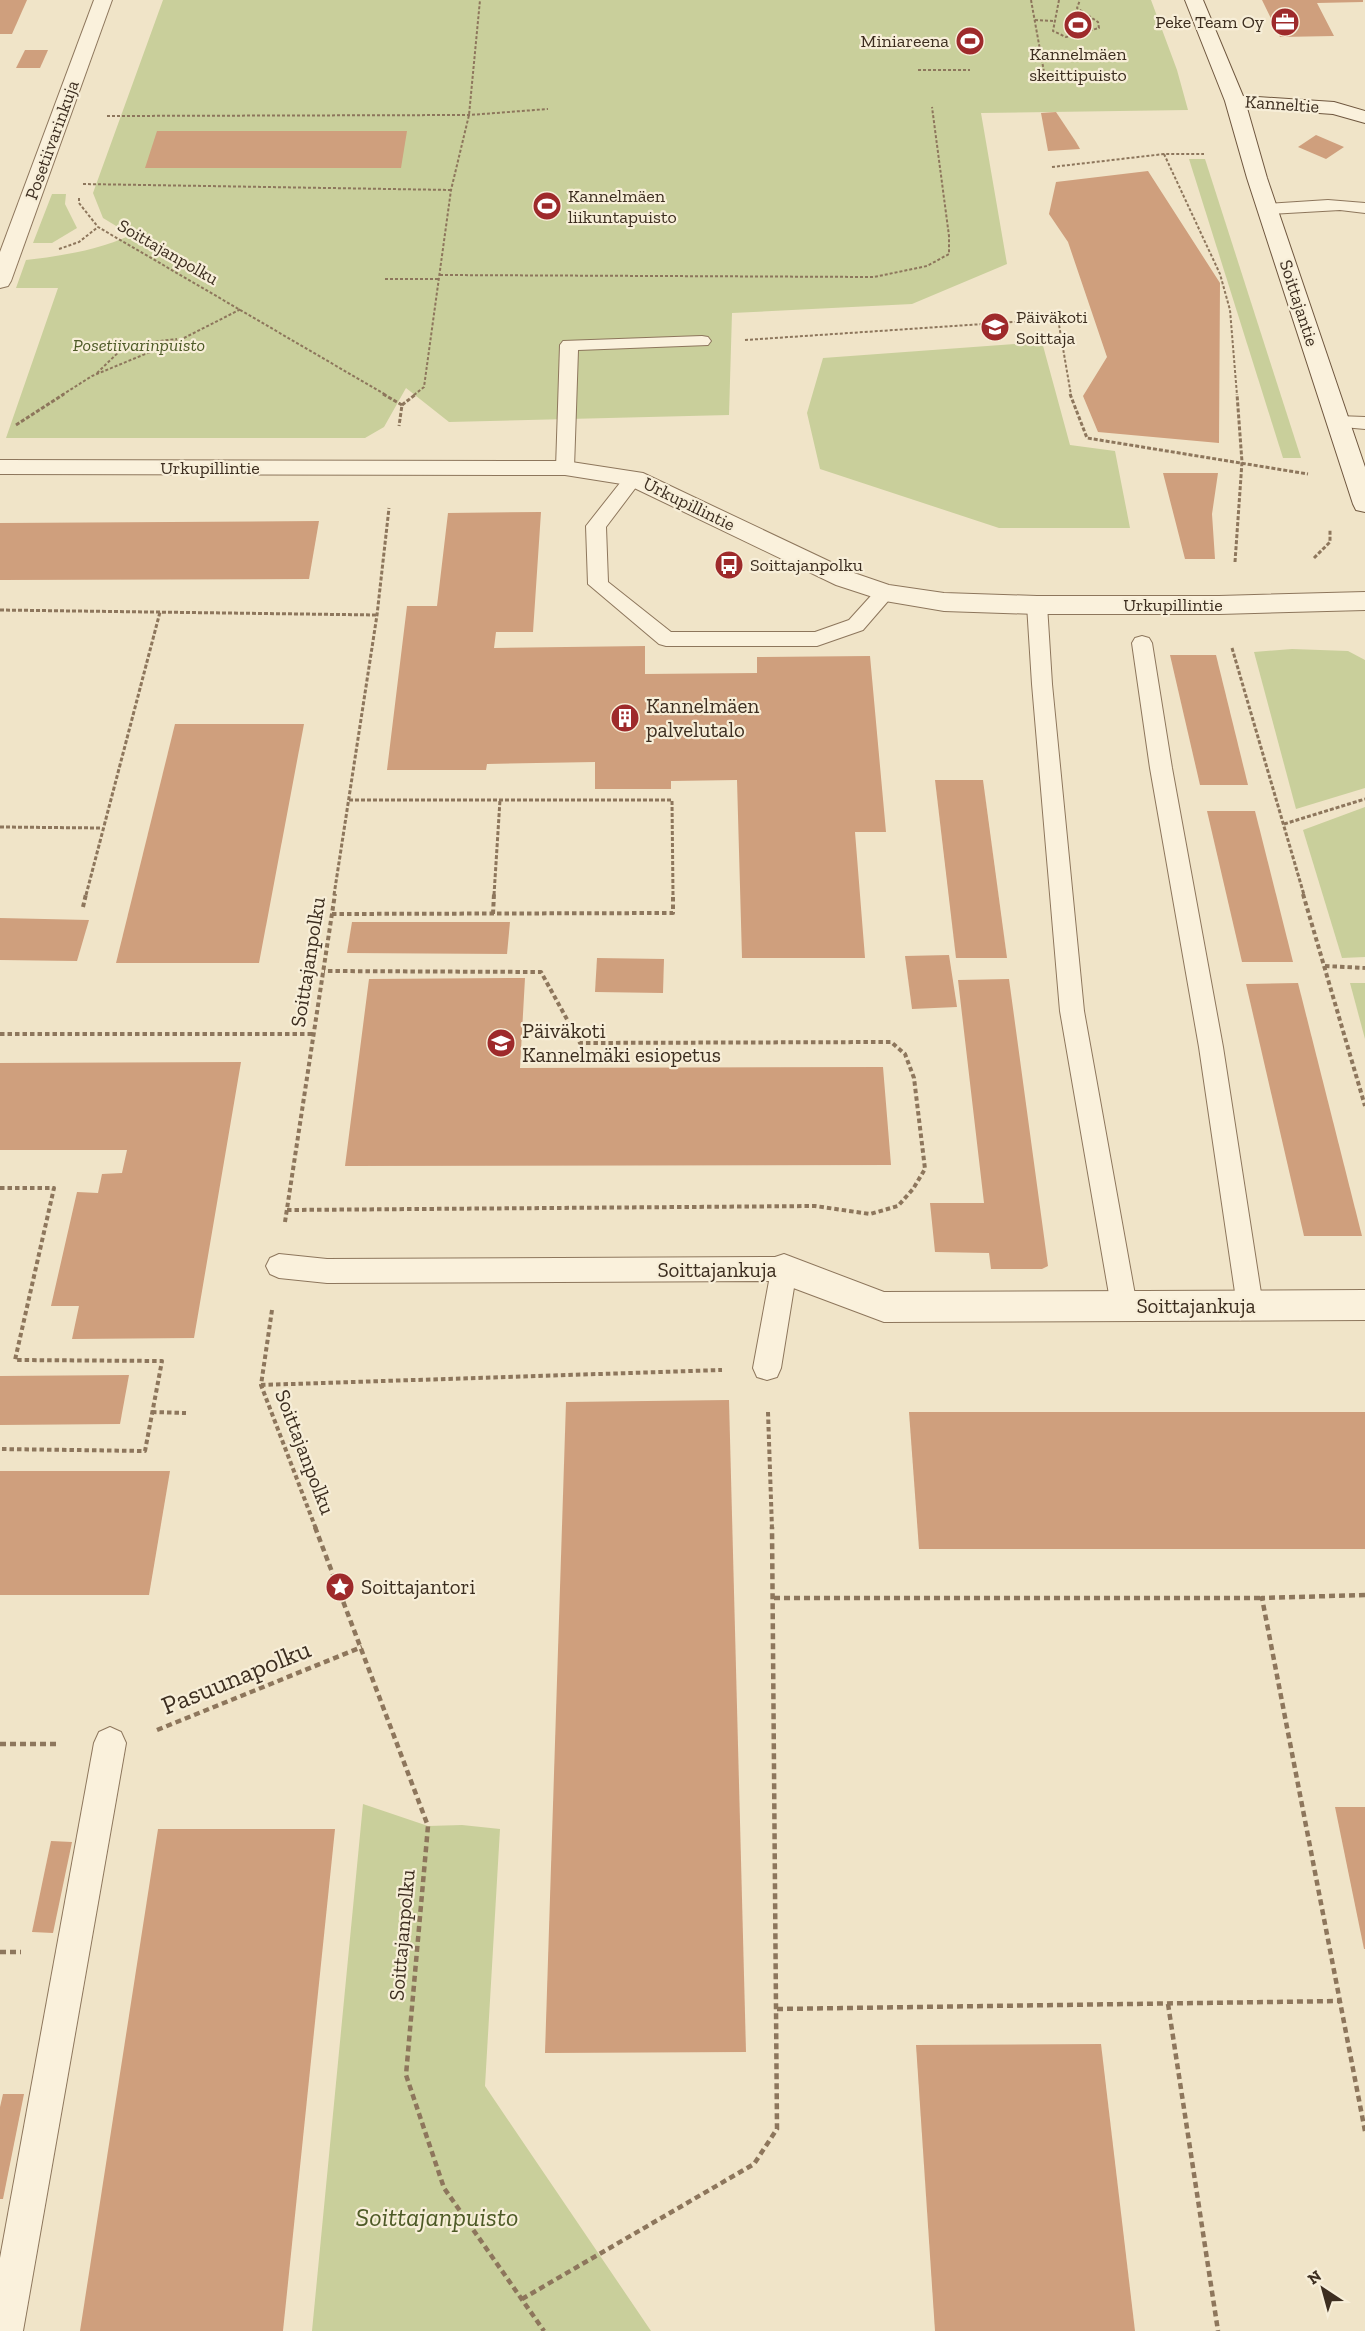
<svg xmlns="http://www.w3.org/2000/svg" width="1365" height="2331" viewBox="0 0 1365 2331" font-family="'Zilla Slab',serif">
<rect width="100%" height="100%" fill="#f0e4c8"/>
<g fill="#c9cf9b">
<path d="M163,0H1151L1177,70L1188,110L981,113L1007,264L912,304L732,313L729,415L449,422L406,388L384,427L365,438H6L58,288H16L26,260C61,256 99,250 131,235L103,218L93,193Z"/>
<path d="M1189,159H1205L1301,458H1283Z"/>
<path d="M52,194H66L65,204L77,228L52,243H33Z"/>
<path d="M1042,342L1070,445L1115,451L1130,528H999L820,469L807,413L823,358Z"/>
<path d="M1292,649L1348,651L1365,660V788L1296,809L1254,652Z"/>
<path d="M1365,807V957L1342,958L1303,830Z"/>
<path d="M1350,983H1365V1039Z"/>
<path d="M363,1804L428,1826L462,1825L500,1829L485,2086L651,2331H312Z"/>
</g>
<g fill="#cf9f7d">
<path d="M0,0H27L12,34H0Z"/>
<path d="M1262,0H1363V2L1317,3L1334,36L1280,37Z"/>
<path d="M25,50H48L40,68H16Z"/>
<path d="M1056,112L1076,142L1080,149L1048,151L1041,113Z"/>
<path d="M157,131H407L401,168H145Z"/>
<path d="M1316,135L1344,147L1326,159L1298,147Z"/>
<path d="M1148,171L1220,283L1219,443L1098,432L1083,396L1107,357L1068,242L1049,214L1056,182Z"/>
<path d="M1163,473H1218L1212,514L1215,559H1185Z"/>
<path d="M541,512L533,632H496L494,648L645,646V674L757,673V657L870,656L886,832H855L865,958H742L737,780L671,781V789H595V762L487,764L486,770H387L407,606H437L448,513Z"/>
<path d="M319,521L309,579L0,580V523Z"/>
<path d="M1170,655H1216L1248,785H1200Z"/>
<path d="M175,724H304L259,963H116Z"/>
<path d="M935,780H983L1007,958H956Z"/>
<path d="M1207,811H1255L1293,962H1242Z"/>
<path d="M0,918L89,920L77,961L0,960Z"/>
<path d="M352,922H510L507,954L347,953Z"/>
<path d="M949,955L957,1007L912,1009L905,956Z"/>
<path d="M597,958L664,959L663,993L595,992Z"/>
<path d="M525,978L520,1068L883,1067L891,1165L345,1166L369,979Z"/>
<path d="M1009,979L1048,1266L1042,1269H991L989,1253L935,1252L930,1203H984L958,980Z"/>
<path d="M1298,983L1362,1236H1304L1246,984Z"/>
<path d="M241,1062L194,1338L72,1339L79,1306H51L77,1192L98,1193L102,1174L122,1173L127,1150H0V1063Z"/>
<path d="M129,1375L120,1424L0,1425V1376Z"/>
<path d="M729,1400L746,2052L545,2053L566,1402Z"/>
<path d="M909,1412H1365V1549H919Z"/>
<path d="M0,1471H170L149,1595H0Z"/>
<path d="M1335,1807H1365V1949H1364Z"/>
<path d="M158,1829H335L283,2331H80Z"/>
<path d="M51,1841L72,1842L53,1933L32,1932Z"/>
<path d="M1101,2044L1135,2331H935L916,2045Z"/>
<path d="M3,2094H24L3,2199H0V2107Z"/>
</g>
<g fill="none" stroke-linecap="round" stroke-linejoin="round">
<g stroke="#8d765c" stroke-width="2">
<g id="lane">
<path d="M1328,200L1365,203V213L1340,210L1268,214L1260,209L1268,204Z"/>
<path d="M702,336L708,337L711,341L708,345L578,350L574,468L572,472H558L556,468L560,345L563,341Z"/>
<path d="M1338,416L1365,417V429L1332,426L1329,422L1332,418Z"/>
<path d="M634,472L641,474L643,478L606,527L608,582L671,632H815L849,620L878,588L885,586L892,588L895,593L863,630L817,646H666L659,644L588,584L586,526L627,474Z"/>
<path d="M1037,598L1044,600L1047,605L1052,684L1084,1011L1137,1306L1133,1314L1124,1318L1115,1314L1111,1306L1060,1011L1032,684L1027,605L1030,600Z"/>
<path d="M1142,636L1149,638L1152,643L1172,768L1223,1047L1263,1306L1259,1314L1250,1318L1241,1314L1237,1306L1199,1047L1150,768L1132,643L1135,638Z"/>
<path d="M279,1254L327,1259L784,1257L793,1261L797,1269L781,1368L777,1377L767,1380L757,1377L753,1368L769,1281L327,1283L279,1278L270,1274L266,1266L270,1258Z"/>
<path d="M110,1727L121,1732L126,1743L23,2331H0V2258L94,1743L99,1732Z"/>
</g>
</g>
<g stroke="#8d765c" stroke-width="2">
<g id="street">
<path d="M94,0H112L11,281L8,286L0,288V252Z"/>
<path d="M0,460L565,461L643,473L854,573L889,585L944,593L1037,596H1219L1365,592V610L1219,614H1037L944,611L885,601L836,585L628,485L565,475L0,474Z"/>
<path d="M784,1254L884,1292L1365,1290V1320L884,1322L772,1280L767,1269L772,1258Z"/>
</g>
</g>
<g stroke="#6f573f" stroke-width="2">
<path id="secondary" d="M1185,0H1203L1243,96L1334,102L1365,111V123L1333,114L1247,108L1267,178L1365,467V512L1356,510L1353,504L1247,178L1225,101Z"/>
</g>
<g stroke="#8d765c" stroke-width="2" stroke-dasharray="3 2" stroke-linecap="butt">
<path d="M1031,0L1044,72"/>
<path d="M1059,0L1053,31L1066,37L1099,28L1098,22L1077,8L1080,0"/>
<path d="M1035,20L1054,21"/>
<path d="M918,70H970"/>
<path d="M107,116L469,115L548,109"/>
<path d="M1164,154L1220,274L1230,310L1237,395"/>
<path d="M1052,167L1164,154H1204"/>
<path d="M83,184L451,190"/>
<path d="M79,198V203L98,227L386,395"/>
<path d="M59,249L79,242L98,227"/>
<path d="M440,275L874,277L927,266L949,254V236L932,107"/>
<path d="M385,279H439"/>
<path d="M745,340L1058,319L1071,395"/>
<path d="M97,373L126,345L177,339"/>
<path d="M62,395L92,376L184,338L241,309"/>
<path d="M414,395L424,387L451,190L469,115L480,0"/>
</g>
<g stroke="#8d765c" stroke-width="3" stroke-dasharray="4 2" stroke-linecap="butt">
<path d="M383,394L402,405L399,426"/>
<path d="M1070,394L1087,438L1308,474"/>
<path d="M402,405L416,394"/>
<path d="M16,425L64,394"/>
<path d="M1314,558L1330,542V530"/>
<path d="M1235,562L1242,462L1237,394"/>
<path d="M0,610L377,615"/>
<path d="M1232,648L1304,895"/>
<path d="M349,800H672L673,895"/>
<path d="M1284,824L1365,799"/>
<path d="M0,827L102,828"/>
<path d="M86,895L160,612"/>
<path d="M334,895L377,615L389,508"/>
<path d="M494,895L500,800"/>
</g>
<g stroke="#8d765c" stroke-width="4" stroke-dasharray="4.5 3" stroke-linecap="butt">
<path d="M1303,894L1365,1106"/>
<path d="M83,907L86,894"/>
<path d="M332,914L673,913V894"/>
<path d="M493,914L494,894"/>
<path d="M1325,966L1365,968"/>
<path d="M0,1034H314"/>
<path d="M0,1188H54L15,1360L162,1361L145,1451L0,1449"/>
<path d="M287,1210L815,1206L870,1214L898,1206L913,1189L925,1169L914,1078L905,1054L891,1042L580,1043L541,972L324,971"/>
<path d="M285,1222L335,894"/>
<path d="M272,1310L261,1385L316,1529"/>
<path d="M261,1385L722,1370"/>
<path d="M152,1412L186,1413"/>
<path d="M768,1412L772,1529"/>
</g>
<g stroke="#8d765c" stroke-width="4.5" stroke-dasharray="6 4" stroke-linecap="butt">
<path d="M315,1527L428,1826L406,2075L444,2188L544,2331"/>
<path d="M1365,1595L1262,1598L1365,2131"/>
<path d="M774,1598H1262"/>
<path d="M157,1730L362,1647"/>
<path d="M0,1744H59"/>
<path d="M0,1952H21"/>
<path d="M1168,2004L1218,2331"/>
<path d="M777,2009L1340,2001"/>
<path d="M522,2299L754,2164L777,2129L772,1527"/>
</g>
<use href="#lane" fill="#faf1dc" fill-rule="evenodd"/>
<use href="#street" fill="#faf1dc" fill-rule="evenodd"/>
<use href="#secondary" fill="#faf1dc" fill-rule="evenodd"/>
</g>
<defs>
<g id="office-disc" transform="scale(1.5)"><circle r="9.5" fill="#9e2a2b" stroke="#f7eed8"/><path d="M-6-3h4V-5.5h4V-3h4V5H-6ZM-1-4.5V-3h2v-1.5ZM-6 0V1H6V0Z" fill="#fff"/></g>
<g id="stadium-disc" transform="scale(1.5)"><circle r="9.5" fill="#9e2a2b" stroke="#f7eed8"/><path d="M0-5a6.5 5 0 1 0 0 10a6.5 5 0 1 0 0-10ZM-3.5-1.8h7v3.6h-7Z" fill="#fff"/></g>
<g id="school-disc" transform="scale(1.5)"><circle r="9.5" fill="#9e2a2b" stroke="#f7eed8"/><path d="M0-5L7-2L0 1L-7-2ZM-4 1L0 2.5L4 1V4Q0 6-4 4Z" fill="#fff"/></g>
<g id="bus-disc" transform="scale(1.5)"><circle r="9.5" fill="#9e2a2b" stroke="#f7eed8"/><path d="M-5-6H5V4H4V6H2V4H-2V6H-4V4H-5ZM-3.5-4V0h7V-4ZM-3.5 1.2v1.5H-2V1.2ZM2 1.2v1.5H3.5V1.2Z" fill="#fff"/></g>
<g id="building-disc" transform="scale(1.5)"><circle r="9.5" fill="#9e2a2b" stroke="#f7eed8"/><path d="M-4-6H4V6H1V3H-1V6H-4ZM-2.5-4.3h1.7v1.8h-1.7ZM.8-4.3h1.7v1.8H.8ZM-2.5-1h1.7V.8h-1.7ZM.8-1h1.7V.8H.8Z" fill="#fff"/></g>
<g id="sight-disc" transform="scale(1.5)"><circle r="9.5" fill="#9e2a2b" stroke="#f7eed8"/><path d="M0-6L1.8-2.2L6-1.7L2.9 1.2L3.7 5.4L0 3.3L-3.7 5.4L-2.9 1.2L-6-1.7L-1.8-2.2Z" fill="#fff"/></g>
</defs>
<g fill-rule="evenodd">
<use href="#office-disc" x="1285" y="22"/>
<use href="#stadium-disc" x="1078" y="25"/>
<use href="#stadium-disc" x="970" y="41"/>
<use href="#stadium-disc" x="547" y="206"/>
<use href="#school-disc" x="995" y="327"/>
<use href="#bus-disc" x="729" y="565"/>
<use href="#building-disc" x="625" y="718"/>
<use href="#school-disc" x="501" y="1043"/>
<use href="#sight-disc" x="340" y="1587"/>
</g>
<g text-anchor="middle" stroke-width="4.5" stroke-linejoin="round" paint-order="stroke">
<g font-size="18" fill="#3d2e20" stroke="#f7eed8" text-anchor="start">
<text x="1264" y="28" text-anchor="end">Peke Team Oy</text>
<text x="949" y="47" text-anchor="end">Miniareena</text>
<text x="1078" y="60" text-anchor="middle">Kannelmäen<tspan x="1078" dy="21">skeittipuisto</tspan></text>
<text x="568" y="202">Kannelmäen<tspan x="568" dy="21">liikuntapuisto</tspan></text>
<text x="1016" y="323">Päiväkoti<tspan x="1016" dy="21">Soittaja</tspan></text>
<text x="750" y="571">Soittajanpolku</text>
</g>
<g font-size="18" fill="#3d2e20" stroke="#f7eed8">
<text transform="translate(1282 104) rotate(4)" y="6">Kanneltie</text>
<text transform="translate(52 140) rotate(-70)" y="6">Posetiivarinkuja</text>
<text transform="translate(168 252) rotate(30)" y="6">Soittajanpolku</text>
<text transform="translate(1299 303) rotate(72)" y="6">Soittajantie</text>
<text x="210" y="474">Urkupillintie</text>
<text transform="translate(689 504) rotate(26)" y="6">Urkupillintie</text>
<text x="1173" y="611">Urkupillintie</text>
</g>
<g font-size="18" font-style="italic" fill="#4d5a26" stroke="#f7eed8">
<text x="139" y="351">Posetiivarinpuisto</text>
</g>
<g font-size="21" fill="#3d2e20" stroke="#f7eed8" text-anchor="start">
<text x="646" y="713">Kannelmäen<tspan x="646" dy="24">palvelutalo</tspan></text>
<text x="522" y="1038">Päiväkoti<tspan x="522" dy="24">Kannelmäki esiopetus</tspan></text>
<text x="361" y="1594">Soittajantori</text>
</g>
<g font-size="21" fill="#3d2e20" stroke="#f7eed8">
<text transform="translate(308 962) rotate(-81)" y="7">Soittajanpolku</text>
<text x="717" y="1277">Soittajankuja</text>
<text x="1196" y="1313">Soittajankuja</text>
<text transform="translate(305 1452) rotate(69)" y="7">Soittajanpolku</text>
<text transform="translate(402 1935) rotate(-85)" y="7">Soittajanpolku</text>
</g>
<g font-size="26" fill="#3d2e20" stroke="#f7eed8">
<text transform="translate(236 1677) rotate(-22)" y="9">Pasuunapolku</text>
</g>
<g font-size="26" font-style="italic" fill="#4d5a26" stroke="#f7eed8">
<text x="437" y="2226">Soittajanpuisto</text>
</g>
</g>
<g transform="translate(1323 2289) rotate(324)" stroke="#f7eed8" stroke-width="4.5" paint-order="stroke">
<path d="M0-4.5L10 22L0 15L-10 22Z" fill="#3d2e20"/>
<text y="-9" font-size="16" font-weight="bold" text-anchor="middle" fill="#3d2e20">N</text>
</g>
</svg>
